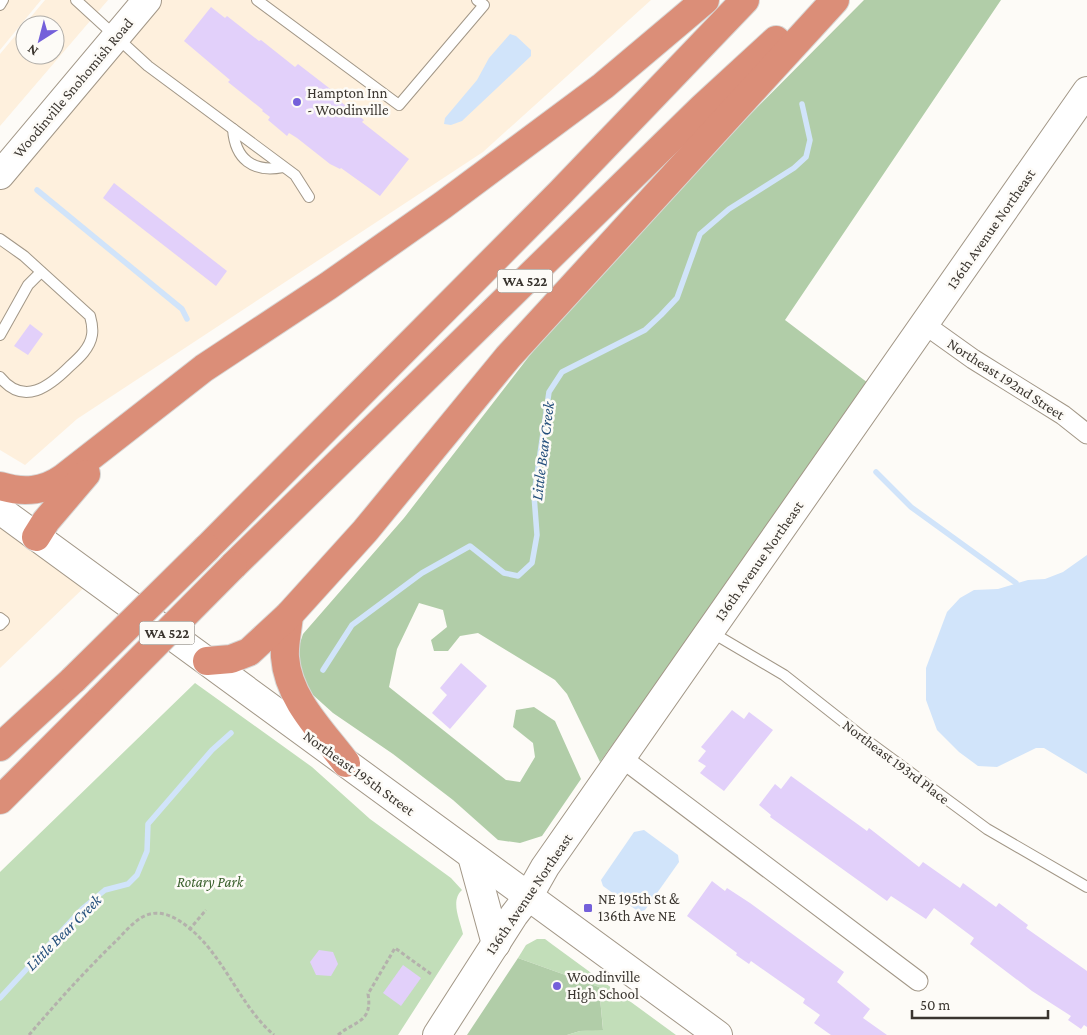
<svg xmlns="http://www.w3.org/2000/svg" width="1087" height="1035" viewBox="0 0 1087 1035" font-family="'Crimson Pro',serif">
<rect width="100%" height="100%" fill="#fdfbf7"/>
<g fill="#fef0dd" fill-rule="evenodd">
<path d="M0,0H41L0,50Z"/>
<path d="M45,0H108L0,126V54ZM25,25H55V55H25Z"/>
<path d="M145,0H651L483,152L77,419L25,465L0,450V174Z"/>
<path d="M0,509L94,578L0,668Z"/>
</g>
<g fill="#c2deb9">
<path d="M195,683L312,767L370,819L451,878L462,890C450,901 460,920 463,934L398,1035H0V872Z"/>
<path d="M537,939H545L553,945L676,1035H567L580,1031L603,1029L599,987L518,958L526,945Z"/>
</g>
<g fill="#b1cda8">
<path d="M864,0H1001L785,320L872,386L600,762L567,694L555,680L478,633L460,636L448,651H434L431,640L447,627L443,610L419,603L397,649L389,687L506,780L520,782L535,757L533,743L513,727L516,710L534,707L555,721L581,779L542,836L520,843L498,840L453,800L393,754L333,713L313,695L300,675L296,655L303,634L404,518L561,315L653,212Z"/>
<path d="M518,958L599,987L603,1030L580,1031L567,1035H467Z"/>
</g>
<g fill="#d1e4fa">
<path d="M510,34L516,36L531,50V56L462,121L451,125L444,124L445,118L477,80L489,58Z"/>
<path d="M1087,555V774L1044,748H1036L997,767L978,766L959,752L937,730L926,700V668L947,612L960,598L974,590L998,589L1028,580L1045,579L1063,572Z"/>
<path d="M644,830L678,855L679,862L645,910L639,912L603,886L601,880L634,832Z"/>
</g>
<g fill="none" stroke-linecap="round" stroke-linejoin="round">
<g stroke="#d1e4fa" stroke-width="5.5">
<path d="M37,190L182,309L187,319"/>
<path d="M876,472L911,507L1016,583"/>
<path d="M323,670L352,625L422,573L470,546L504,573L518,576L532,563L537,535L534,495L549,392L562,372L645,330L661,315L677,298L700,234L729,209L794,168L806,157L810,140L802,104"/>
<path d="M0,998L82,909L105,890L128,884L137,875L147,851L148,824L212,750L231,733"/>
</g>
</g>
<g fill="#e2d0fa">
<path d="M211,7L225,18L227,16L259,41L261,40L295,67L298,64L333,91L331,94L364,120L362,122L409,159L380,196L341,168L340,169L330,164L297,138L289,133L287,136L268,120L270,117L262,111L263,110L228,82L230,80L184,41Z"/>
<path d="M114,183L227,271L216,286L103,198Z"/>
<path d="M30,324L43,334L28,355L14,346Z"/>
<path d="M461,663L487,686L450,729L432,713L447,695L440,688Z"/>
<path d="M732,710L744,719L749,712L773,730L724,791L700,773L706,766L698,761L706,751L701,747Z"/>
<path d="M791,776L867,831L869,828L919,867L923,862L960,888L963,883L996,907L999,903L1028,925L1026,928L1087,971V1027L1084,1025L1081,1029L1068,1020L1071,1016L1032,991L970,944L974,938L934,908L926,919L891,896L887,901L770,817L771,815L759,805L775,784L781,789Z"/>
<path d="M712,881L725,891L727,888L750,903L844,972L837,982L870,1009L863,1018L887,1035H831L814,1023L820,1015L803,1003L805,999L751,961L749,964L736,955L737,953L687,916Z"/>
<path d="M319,950L333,952L338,964L331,976L316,975L310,962Z"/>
<path d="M403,965L421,978L401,1006L383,993Z"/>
</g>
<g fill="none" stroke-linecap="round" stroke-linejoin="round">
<g stroke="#a29787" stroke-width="12">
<g id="lane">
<path d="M76,0L148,66L295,175L309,197"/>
<path d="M257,0L399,105L484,5L477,0"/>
<path d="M0,5L3,0"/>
<path d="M233,129C235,159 253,173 283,167"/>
<path d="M0,239L24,256L90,316C92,323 93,329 92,335C90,348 79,358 70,366C50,386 24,407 0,377"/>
<path d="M0,335L28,285L41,272"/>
<path d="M0,618L4,621L0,625"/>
<path d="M711,632L784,675L869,742L987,829L1087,887"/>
</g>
</g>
<g stroke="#a29787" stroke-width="21">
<g id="street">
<path d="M924,324L973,359L1063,415L1087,434"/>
<path d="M622,758L918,981"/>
</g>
</g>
<g stroke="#a29787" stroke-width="30">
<g id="secondary">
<path d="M0,175L147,0"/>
<path d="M0,510L718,1035"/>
<path d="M472,856L496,944"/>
<path d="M437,1035L514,915L528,897L545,867L1087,91"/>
</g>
</g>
<g stroke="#d8d7d5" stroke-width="30">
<g id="highway">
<path d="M0,486C23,493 43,492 63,478L204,368L328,286L443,205L603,86L705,0"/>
<path d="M36,537L46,521L86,474"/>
<path d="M207,548L560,193L745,0"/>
<path d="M233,566L703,107L776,40"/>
<path d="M289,615C288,629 284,644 285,657C288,699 322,731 346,763"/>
<path d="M207,661L231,659L249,652L289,615L365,531L508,357L835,0"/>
<path d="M0,747L73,680"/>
<path d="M0,800L100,700"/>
</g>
</g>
<g stroke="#b4b1ac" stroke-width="3" stroke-dasharray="4 2.5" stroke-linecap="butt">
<path d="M189,930L206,910"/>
<path d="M29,1035C57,1002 86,970 117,940C126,931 137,917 150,914C173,908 200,936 212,952C233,979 248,1013 274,1035"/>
<path d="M338,1035C354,1021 373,1023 368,994L395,948L431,974"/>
</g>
<use href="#lane" stroke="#fff" stroke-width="10"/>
<use href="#street" stroke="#fff" stroke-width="19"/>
<use href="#secondary" stroke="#fff" stroke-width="28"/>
<use href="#highway" stroke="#db8e78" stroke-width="28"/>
<g stroke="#d8d7d5" stroke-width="30" stroke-linecap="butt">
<g id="highway-bridge">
<path d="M73,680L207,548"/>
<path d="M100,700L233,566"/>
</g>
</g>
<use href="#highway-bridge" stroke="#db8e78" stroke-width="28"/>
</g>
<g fill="#7460da" stroke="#fdfbf7" stroke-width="2">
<circle cx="297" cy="102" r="5"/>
<rect x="583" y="903" width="10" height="10" rx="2.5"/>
<circle cx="557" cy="986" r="5"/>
</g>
<g text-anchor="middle" stroke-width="5" stroke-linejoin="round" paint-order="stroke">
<g fill="#fdfbf7" stroke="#74706b" stroke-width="1">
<rect x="497.5" y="269.5" width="55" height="23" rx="4"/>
<rect x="139.5" y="621.5" width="55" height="23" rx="4"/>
</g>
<g font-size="14" font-weight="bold" fill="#3a352f">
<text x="525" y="286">WA 522</text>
<text x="167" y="638">WA 522</text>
</g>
<g font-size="15" fill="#3a352f" stroke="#fdfbf7">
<text transform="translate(73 88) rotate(-50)" y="5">Woodinville Snohomish Road</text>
<text transform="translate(991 229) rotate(-55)" y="5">136th Avenue Northeast</text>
<text transform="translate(1006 379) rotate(33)" y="5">Northeast 192nd Street</text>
<text transform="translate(759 561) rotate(-55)" y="5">136th Avenue Northeast</text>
<text transform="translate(896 762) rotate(37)" y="5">Northeast 193rd Place</text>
<text transform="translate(359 773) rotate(36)" y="5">Northeast 195th Street</text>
<text transform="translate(529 894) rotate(-56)" y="5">136th Avenue Northeast</text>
</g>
<g font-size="15" fill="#3a352f" stroke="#fdfbf7" text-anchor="start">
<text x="307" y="98">Hampton Inn<tspan x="307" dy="17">- Woodinville</tspan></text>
<text x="598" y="904">NE 195th St &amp;<tspan x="598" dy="17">136th Ave NE</tspan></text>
<text x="567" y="982">Woodinville<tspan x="567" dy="17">High School</tspan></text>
</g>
<g font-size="15" font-style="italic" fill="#3a602d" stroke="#fdfbf7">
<text x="210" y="887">Rotary Park</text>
</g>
<g font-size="16" font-style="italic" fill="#244f7c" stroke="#fdfbf7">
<text transform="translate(542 451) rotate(-83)" y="6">Little Bear Creek</text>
<text transform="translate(63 932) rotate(-45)" y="6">Little Bear Creek</text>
</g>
</g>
<g transform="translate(40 40) rotate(216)"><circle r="24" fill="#fdfbf7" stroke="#afaca7"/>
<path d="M0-4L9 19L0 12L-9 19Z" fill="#7460da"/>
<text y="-8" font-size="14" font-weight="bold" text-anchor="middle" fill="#3a352f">N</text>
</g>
<path d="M912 1010v8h136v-8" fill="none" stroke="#3a352f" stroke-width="2.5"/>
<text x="920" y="1010" font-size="15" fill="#3a352f" stroke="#fdfbf7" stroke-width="4" paint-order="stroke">50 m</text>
</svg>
